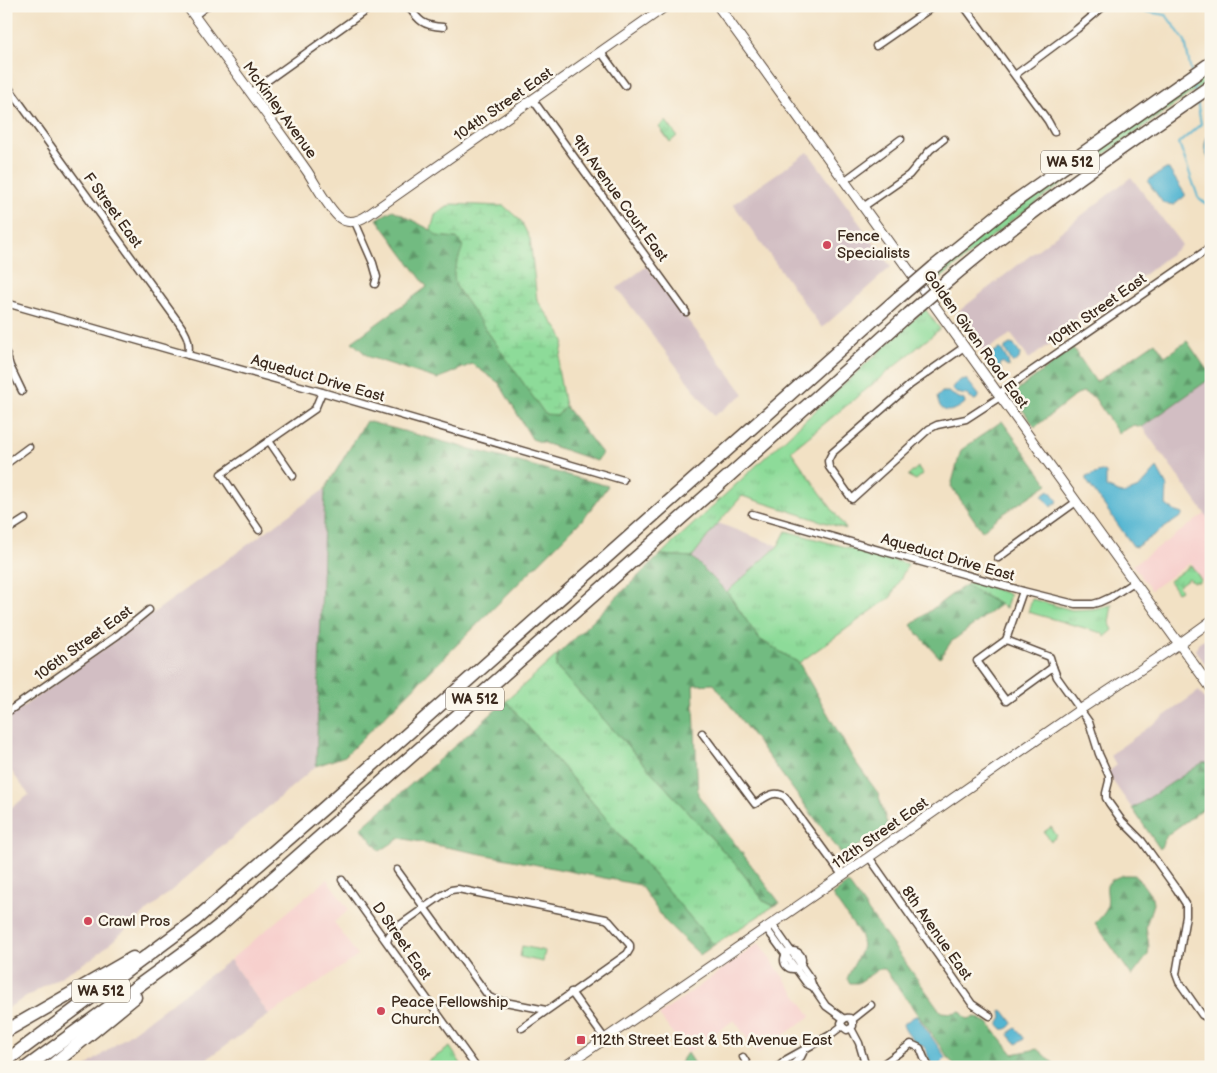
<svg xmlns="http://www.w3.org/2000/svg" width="1217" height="1073" viewBox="0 0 1217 1073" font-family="'Balsamiq Sans',sans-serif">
<defs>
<pattern id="grass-tufts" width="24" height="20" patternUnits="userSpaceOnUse" patternTransform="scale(1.25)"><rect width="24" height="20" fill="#8ddb99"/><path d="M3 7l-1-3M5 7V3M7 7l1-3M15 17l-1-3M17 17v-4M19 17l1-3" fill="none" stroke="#7bbc83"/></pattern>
<pattern id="forest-firs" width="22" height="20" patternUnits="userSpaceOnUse" patternTransform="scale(1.25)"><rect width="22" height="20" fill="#72bb81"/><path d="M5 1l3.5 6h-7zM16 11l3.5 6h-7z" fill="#5f9869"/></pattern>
<pattern id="wetland-marsh" width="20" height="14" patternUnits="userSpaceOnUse" patternTransform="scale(1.25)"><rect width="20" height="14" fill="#8ddb99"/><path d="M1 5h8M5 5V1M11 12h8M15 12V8" fill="none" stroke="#7bbc83"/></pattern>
</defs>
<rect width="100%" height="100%" fill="#fbf7ec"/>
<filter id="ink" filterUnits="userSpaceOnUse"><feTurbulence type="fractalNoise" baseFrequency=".02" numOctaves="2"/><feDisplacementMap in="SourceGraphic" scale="10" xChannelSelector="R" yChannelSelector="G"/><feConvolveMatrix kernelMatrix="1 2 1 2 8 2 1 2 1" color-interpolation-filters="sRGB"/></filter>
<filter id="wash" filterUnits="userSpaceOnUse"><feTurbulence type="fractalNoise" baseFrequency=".0096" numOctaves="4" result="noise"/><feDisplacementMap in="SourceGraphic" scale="20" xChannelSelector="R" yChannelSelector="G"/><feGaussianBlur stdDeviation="1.12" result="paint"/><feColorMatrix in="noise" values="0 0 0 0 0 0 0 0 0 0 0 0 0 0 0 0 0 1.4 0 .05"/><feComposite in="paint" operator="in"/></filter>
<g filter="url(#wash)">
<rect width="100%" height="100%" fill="#f2e1c4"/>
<g fill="#f7d0cd">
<path d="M1205,514L1211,522V593L1190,563L1151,590L1133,565Z"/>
<path d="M327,879L349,910L334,922L358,956L269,1015L230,960Z"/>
<path d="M759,943L811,1016L758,1053L734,1020L687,1053L659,1015Z"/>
</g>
<g fill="#d2bec3">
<path d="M808,152L891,267L822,328L733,204Z"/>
<path d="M1131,177L1182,245L1144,275L1077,315L1078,320L1076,325L1029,359L1011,334L983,352L955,314Z"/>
<path d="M647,266L744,394L714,416L617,288Z"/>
<path d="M1211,378V522L1142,427Z"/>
<path d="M325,489L316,766L94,957L6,1009V811L29,795L6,764V719Z"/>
<path d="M718,523L778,546L727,592L692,557Z"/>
<path d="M1211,634V673L1196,650L1198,644Z"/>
<path d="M1199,691L1211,708V764L1138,817L1107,773L1117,765L1110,755Z"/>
<path d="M230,960L269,1015L195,1067H85Z"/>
</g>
<g fill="url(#grass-tufts)" stroke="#64825c">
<path d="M1211,70V79L1044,197L1011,221L930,287L925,281L1013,210Z"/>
<path d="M666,121L677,136L670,142L659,127Z"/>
<path d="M925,309L940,329L791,451L846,529L742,496L718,523L692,557L660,555Z"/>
<path d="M918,467L923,474L916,480L908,476Z"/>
<path d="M786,531L908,564L891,597L799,663L759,639L727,592L778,546Z"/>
<path d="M1191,565L1201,580L1199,582H1193L1189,578L1178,586L1181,590L1177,592L1169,581Z"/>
<path d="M971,582L1010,594L1006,608L966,585Z"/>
<path d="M1032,599L1072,610L1093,609L1112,605L1109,622L1113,630L1105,637L1102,633L1028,612Z"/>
<path d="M558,654L556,667L737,866L764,901L774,906L714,945L506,701Z"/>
<path d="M1051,827L1057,836L1051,841L1044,832Z"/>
<path d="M522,946L545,951L543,962L520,957Z"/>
<path d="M450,1047L463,1067H420Z"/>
</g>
<g fill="url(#forest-firs)" stroke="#567250">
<path d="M393,210L431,230L437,236L457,238L464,246L454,272L455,285L545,414L558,415L565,406L602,453L597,461L532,439L499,383L472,364L437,379L369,357L352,342L427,287L377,219Z"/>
<path d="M1187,341L1207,370L1211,368V378L1142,427L1134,425L1118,433L1094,397L1083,392L1077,394L1035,427L1015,399L1016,391L1073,348L1096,382L1155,342L1165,356Z"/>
<path d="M366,421L608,486L584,518L345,756L316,766L325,489Z"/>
<path d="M1002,421L1048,484L1000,516L982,531L951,486L961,450Z"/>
<path d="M660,555L692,557L727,592L759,639L799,663L854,760L878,793L888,827L843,856L714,684L693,685L698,795L780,903L774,906L764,901L737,866L556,667L558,654Z"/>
<path d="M966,585L1000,605L951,642L940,658L919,635L911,625L951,595Z"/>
<path d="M506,701L714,945L700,955L665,921L640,885L400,838L380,851L361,828Z"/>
<path d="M1211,762V803L1167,835L1160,849L1132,808L1138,805L1202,763Z"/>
<path d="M1123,875H1134L1141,882L1152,897L1153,904L1146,926L1149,947L1148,955L1132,976L1095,923C1100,918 1105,914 1107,907C1110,888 1098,884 1123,875Z"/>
<path d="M848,883L941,1012L952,1013L960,1011L967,1019L976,1017L988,1023L1013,1054L1037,1049L1058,1067H955L885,969H879L858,983H850L847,979L849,974L863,947L861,936L832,895Z"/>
<path d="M687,1053L696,1067H677Z"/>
</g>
<path fill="url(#wetland-marsh)" stroke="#64825c" d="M452,204L504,206L521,221L530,239L537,300L561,334L564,341L558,369L565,406L558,415L545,414L455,285L454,272L463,246L457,238L437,236L431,230L435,215Z"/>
<g fill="#53b5d1" stroke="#477078">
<path d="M1209,136L1211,138V162C1205,154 1203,147 1207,137Z"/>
<path d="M1166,169H1169L1170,171L1185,194V196L1174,205L1163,203L1148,182L1150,179Z"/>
<path d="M1010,344L1014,345L1020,354L1019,359L1013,363L1005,350V347Z"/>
<path d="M999,349H1001L1008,361L1009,366L1007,367L1003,362L1000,364L1001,371L995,369L989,358L992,353Z"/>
<path d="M962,379L967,380L979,395V397L975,400L970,398L967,395L956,393L952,388L954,385Z"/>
<path d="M942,392H948L955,396L964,400L965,403C953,413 940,416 937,397Z"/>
<path d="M1157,468L1167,486L1166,505L1176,512L1183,514L1182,516L1136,547L1133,546L1086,480V477L1104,471L1106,472V487L1123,494L1139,488Z"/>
<path d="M1049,490L1058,501L1051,507L1042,495Z"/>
<path d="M1002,1010L1004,1011L1013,1023C1011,1027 1007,1030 1002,1029C997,1024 999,1023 1002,1018L1001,1011Z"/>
<path d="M915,1016H917L946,1058L937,1067C928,1064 929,1054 924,1047C921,1044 920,1045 917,1043C912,1039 904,1031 903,1024Z"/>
<path d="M1016,1028L1024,1038V1039L1017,1044L1009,1035L1011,1031Z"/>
</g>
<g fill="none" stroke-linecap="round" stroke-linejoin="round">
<g stroke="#53b5d1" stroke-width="2">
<path d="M1111,6L1166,15L1185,41L1191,72"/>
<path d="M1193,81L1195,92"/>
<path d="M1197,101L1201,124L1179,143L1198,197L1211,208"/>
</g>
</g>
</g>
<g filter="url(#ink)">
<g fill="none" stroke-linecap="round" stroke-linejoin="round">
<g stroke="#564537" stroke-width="9">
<g id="minor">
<path d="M408,6C419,21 423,26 443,27"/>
<path d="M964,6L1048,121L1054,132"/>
<path d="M194,16L207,6"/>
<path d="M876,46L934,6"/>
<path d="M601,52L625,85"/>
<path d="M1015,75L1077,29L1104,6"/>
<path d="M6,84L179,323C186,333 191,342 188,355"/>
<path d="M250,93L372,6"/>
<path d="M533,100L686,312"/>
<path d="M844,181L901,139"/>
<path d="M863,207L909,175L930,150L944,139"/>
<path d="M355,222L373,263L377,277L375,284"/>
<path d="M6,303L188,355L322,392L623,480"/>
<path d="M964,347L910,385L832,453L828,461L829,467L852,499L929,429L937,425L966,419L1000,397"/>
<path d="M6,353L10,366L22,391"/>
<path d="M998,394L1211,247"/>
<path d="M269,441L293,476"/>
<path d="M6,464L29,447"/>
<path d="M752,514L1023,591L1075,604H1093L1100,602L1111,597L1134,582"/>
<path d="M259,530L221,474L315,409L322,392"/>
<path d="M6,531L25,519"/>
<path d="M998,558L1076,502"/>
<path d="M1006,640L1050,657L1053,667L1057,677L1089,722L1099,754L1109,776V781L1106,793V798L1109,803L1122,821L1142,841L1177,890L1186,904V916L1176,974L1179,982L1202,1015L1211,1020"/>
<path d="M1006,640L977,661L1006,701L1053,667"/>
<path d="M1006,640L1023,591"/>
<path d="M6,713L118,635L149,610"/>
<path d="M702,733L755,804C765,798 774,789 785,797L842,875"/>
<path d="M869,857L972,1004L990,1016"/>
<path d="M397,870L489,997L500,1001L546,1010"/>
<path d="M342,880L476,1067"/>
<path d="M766,928L807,984L813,987L810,978L772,924"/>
<path d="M387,942L389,936L393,930L441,896L451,890L458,889L606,919L609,921L630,945V949L627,954L522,1028"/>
<circle cx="793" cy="960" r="9"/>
<path d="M813,987L826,1006L844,1019"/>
<path d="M571,992L605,1039"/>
<path d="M852,1020L871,1005"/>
<path d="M851,1028L847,1030L843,1027L841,1023C843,1019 846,1017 850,1018L853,1022V1026L851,1028L859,1043L866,1067"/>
<path d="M743,1057L749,1067"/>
<path d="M778,1067L787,1059L830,1035L842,1026"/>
<path d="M790,1067L801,1057L805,1049"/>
<path d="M879,1067L911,1044L920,1048L924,1058L929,1067"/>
</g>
</g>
<g stroke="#564537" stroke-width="11">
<g id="tertiary">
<path d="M187,6C227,61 268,115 307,171C315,183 329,210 340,218C349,225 359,221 368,215L666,6"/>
<path d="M718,6L1211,688"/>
</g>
</g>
<g stroke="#564537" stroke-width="11">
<path id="secondary" d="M564,1067L869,857L1081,709L1179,644L1211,621"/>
</g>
<g stroke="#564537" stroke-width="15">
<g id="motorway">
<path d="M934,267L1014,202L1211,63"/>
<path d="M945,283C1029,211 1120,149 1211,86"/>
<path d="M6,1031L133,958"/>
<path d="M6,1061L195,920L324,808L898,298"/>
<path d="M27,1067L201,940L220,925L740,466L909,314"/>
<path d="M50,1067L135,997"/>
</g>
</g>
<use href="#minor" stroke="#fff" stroke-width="6"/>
<use href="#tertiary" stroke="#fff" stroke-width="9"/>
<use href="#secondary" stroke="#fff" stroke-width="9"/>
<use href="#motorway" stroke="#fff" stroke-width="12"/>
<g stroke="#564537" stroke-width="15" stroke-linecap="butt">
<g id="motorway-bridge">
<path d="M898,298L934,267"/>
<path d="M909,314L945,283"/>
</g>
</g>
<use href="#motorway-bridge" stroke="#fff" stroke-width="12"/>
</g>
</g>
<g fill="#d1495b" stroke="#fbf7ec" stroke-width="2">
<circle cx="827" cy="245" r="5"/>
<circle cx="88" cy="921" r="5"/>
<circle cx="381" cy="1011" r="5"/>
<rect x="576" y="1035" width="10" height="10" rx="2.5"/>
</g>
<g text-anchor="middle" stroke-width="5" stroke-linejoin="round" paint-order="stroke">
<g fill="#fbf7ec" stroke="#75685c" stroke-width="1">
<rect x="1041" y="150.5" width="58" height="23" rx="4"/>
<rect x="446" y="687.5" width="58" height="23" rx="4"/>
<rect x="72" y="979.5" width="58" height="23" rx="4"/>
</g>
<g font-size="14" font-weight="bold" fill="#3b2a1e">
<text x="1070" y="167">WA 512</text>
<text x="475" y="704">WA 512</text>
<text x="101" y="996">WA 512</text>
</g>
<g font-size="15" fill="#3b2a1e" stroke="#fbf7ec">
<text transform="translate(503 104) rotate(-35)" y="5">104th Street East</text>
<text transform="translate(280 110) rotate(54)" y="5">McKinley Avenue</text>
<text transform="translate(620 198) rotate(54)" y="5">9th Avenue Court East</text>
<text transform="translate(113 210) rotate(54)" y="5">F Street East</text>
<text transform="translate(1097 310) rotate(-35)" y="5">109th Street East</text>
<text transform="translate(976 339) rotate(54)" y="5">Golden Given Road East</text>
<text transform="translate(318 378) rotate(16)" y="5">Aqueduct Drive East</text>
<text transform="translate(948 557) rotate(16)" y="5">Aqueduct Drive East</text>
<text transform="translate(83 643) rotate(-36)" y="5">106th Street East</text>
<text transform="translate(880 833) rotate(-35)" y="5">112th Street East</text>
<text transform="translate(937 933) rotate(55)" y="5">8th Avenue East</text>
<text transform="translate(402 941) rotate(55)" y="5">D Street East</text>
</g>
<g font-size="15" fill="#3b2a1e" stroke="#fbf7ec" text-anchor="start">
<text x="837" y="241">Fence<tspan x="837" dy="17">Specialists</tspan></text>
<text x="98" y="926">Crawl Pros</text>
<text x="391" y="1007">Peace Fellowship<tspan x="391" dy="17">Church</tspan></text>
<text x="591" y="1045">112th Street East &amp; 5th Avenue East</text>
</g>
</g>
<rect width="1217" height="1073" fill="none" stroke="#fbf7ec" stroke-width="25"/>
</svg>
